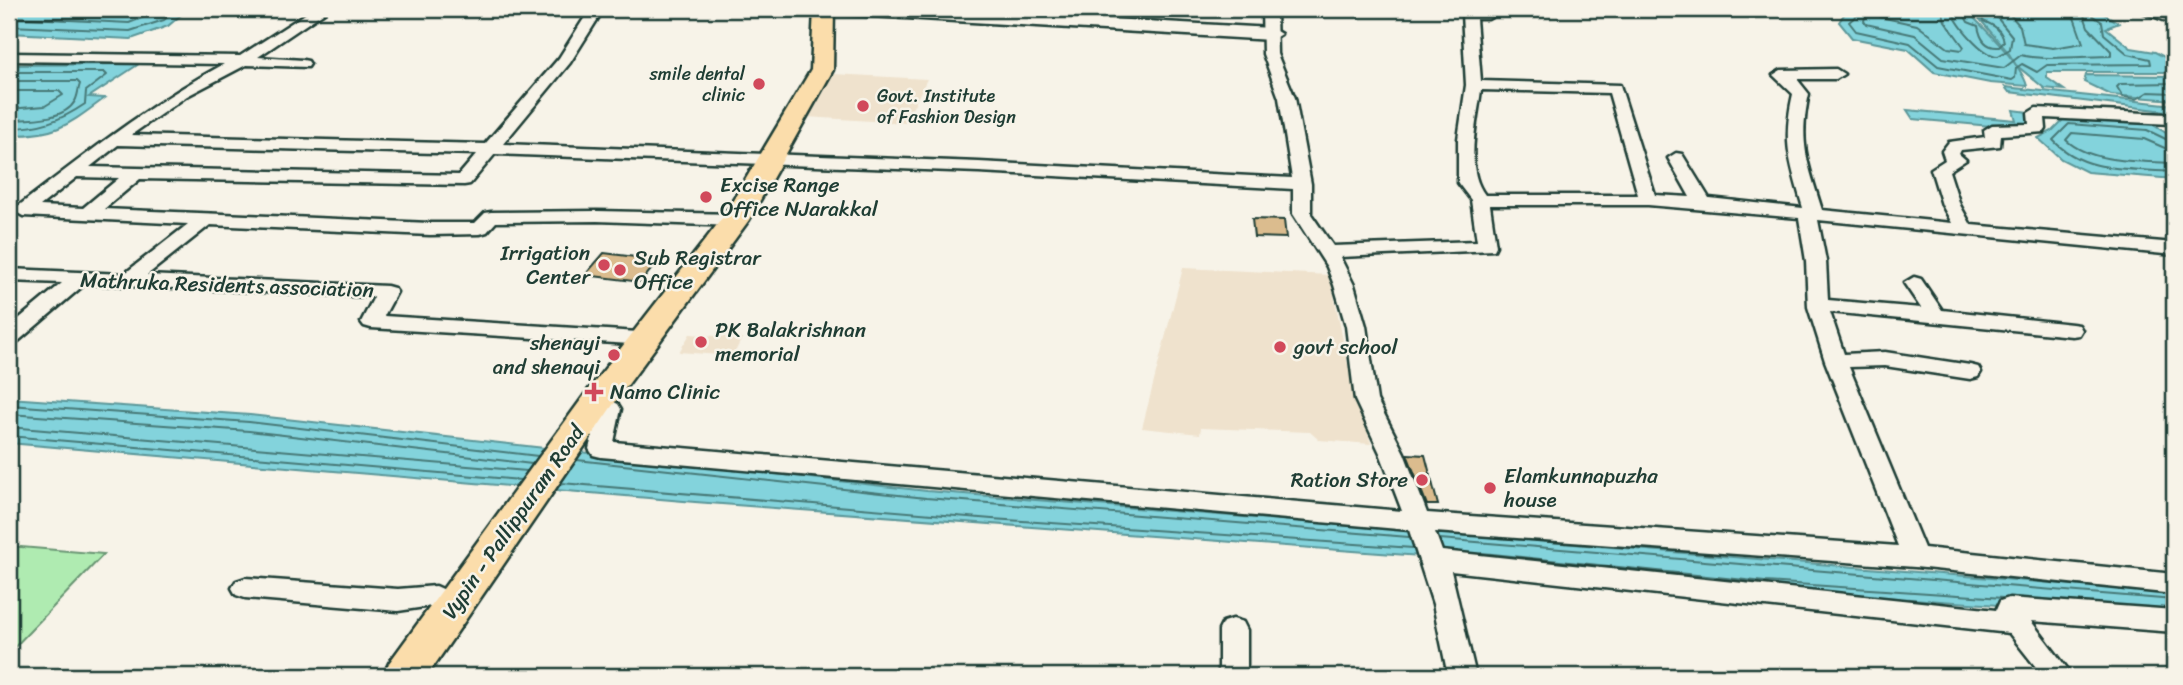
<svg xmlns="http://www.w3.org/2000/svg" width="2183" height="685" viewBox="0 0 2183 685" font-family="Sriracha,sans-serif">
<rect width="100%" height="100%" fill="#f7f3e8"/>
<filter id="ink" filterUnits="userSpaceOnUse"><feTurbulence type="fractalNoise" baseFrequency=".0143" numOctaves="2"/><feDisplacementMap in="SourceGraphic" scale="14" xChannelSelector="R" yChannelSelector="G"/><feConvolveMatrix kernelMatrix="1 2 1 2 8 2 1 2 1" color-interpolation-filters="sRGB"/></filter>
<g filter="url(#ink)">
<g fill="#efe2cd">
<path d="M833,74L927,79L905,123L806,117Z"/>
<path d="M1183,268L1330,275L1347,361L1371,444L1319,440L1310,432L1201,428L1200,434L1142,428Z"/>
<path d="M690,334L742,338L733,356L679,352Z"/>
</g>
<path fill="#afebb1" stroke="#679472" stroke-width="2" d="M9,546L104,554L9,653Z"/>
<g fill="#83d3dc" stroke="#5b9799" stroke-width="2">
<path d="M9,9H188L168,26L131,39L9,33Z"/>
<path d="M1897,9H1965C1983,27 2021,63 2027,86L1990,83L1934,72L1908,49L1852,38L1839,22L1845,13Z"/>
<path d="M1971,9H2076L2101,12L2119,23L2106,28L2131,48L2155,52L2174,62V72H2047V78L2064,90L2044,88L2016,65L2008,52Z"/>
<path d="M139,64L89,97L105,98C68,125 57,136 9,135V65Z"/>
<path d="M2086,75L2174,76V100L2111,95L2084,82Z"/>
<path d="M2005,87L2174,105V112L2009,92Z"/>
<path d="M1907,110L2016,120L2013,110L2028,112L2030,123L2024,129L1913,119Z"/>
<path d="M2066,117L2150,123L2174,138V179L2087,172L2061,159L2038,138L2052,131Z"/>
<path d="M9,398L250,415L927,491L2174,593V617L1765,589L1515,563L695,502L9,443Z"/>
</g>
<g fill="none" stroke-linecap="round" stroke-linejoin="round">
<g stroke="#477977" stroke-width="2">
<path d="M30,9L128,12L138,9"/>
<path d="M1858,9L1857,15L1849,22L1856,31L1910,43L1938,66L2012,80L2015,78L2016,68L2022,64L2037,72L2047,65L2151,64L2150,59L2128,54L2104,34L2102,22L2093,16L2091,9"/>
<path d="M1867,9L1864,21L1866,24L1915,35L1943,58L2004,68L2021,55C2039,61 2088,56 2111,56V51L2088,27L2082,9"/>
<path d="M1878,9L1880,17L1917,25L1948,48L1962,50L1964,47L1945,21L1942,9"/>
<path d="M1952,9C1955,23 1983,56 1998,56L2010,49L2012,36L1990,9"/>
<path d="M1961,9L1968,22L1978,26C1980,38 1986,48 1999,47L2004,42C2002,30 1994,25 1983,21L1980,9"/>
<path d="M2005,9L2020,26L2024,44L2053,48L2083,43L2071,9"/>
<path d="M9,17L129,23L164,9"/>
<path d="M9,26L130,31L164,20L177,9"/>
<path d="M9,72H104L107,75L86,91L85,104C60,121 39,128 9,128"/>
<path d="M9,81H77L80,84C78,89 78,96 75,101C64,121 28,119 9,120"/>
<path d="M2174,83L2120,84L2117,87L2123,97L2137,99L2148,92L2174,93"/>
<path d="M9,91H59L63,95L45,106L9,109"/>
<path d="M2174,143L2147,130L2069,124L2053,140C2084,174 2131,168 2174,172"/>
<path d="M2174,152L2144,139L2072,133L2066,140C2092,164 2141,161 2174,163"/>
<path d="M9,405L249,422L538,456"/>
<path d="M9,414L249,431L532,464"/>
<path d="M9,427L527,471"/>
<path d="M9,436L521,480"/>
<path d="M577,460L926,498L1409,537"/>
<path d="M561,483L992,519L1413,548"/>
<path d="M1440,539L2174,600"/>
<path d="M1482,553L1765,582L2003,598"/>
</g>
</g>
<g fill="#dbbc8e" stroke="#1f3d34" stroke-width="2">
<path d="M1252,219L1284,220L1286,238L1254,237Z"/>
<path d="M604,253L659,260L641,282L585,275Z"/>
<path d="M1407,454L1425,455L1438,505H1427Z"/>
</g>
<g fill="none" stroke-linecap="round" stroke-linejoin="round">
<g stroke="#1f3d34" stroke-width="5">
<g id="street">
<path d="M313,9H329L258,57L303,60L308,61L310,64L308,67L246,65L187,96L131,135L485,144L559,58L590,9H604L570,63L503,144L979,162L1292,178L1279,98L1263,54L1262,9H1276L1277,54L1295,98L1311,184V214L1333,246L1477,241L1471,200L1458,183V139L1466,85L1462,14L1469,10L1494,9L1495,15L1488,19H1476L1481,81L1620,85L1655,195L1690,197L1668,158L1676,153L1682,154L1709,198L1803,208C1790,162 1782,142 1793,94L1773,75L1781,70L1836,69L1844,74L1836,79H1797L1809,94C1798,143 1808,164 1822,210L1952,223L1942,205L1931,169L1945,160L1942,151L1949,142L1985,137L1984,130L1992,125L2029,124L2028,113L2036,108L2167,114L2174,111V123L2171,124L2045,118L2046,129L2044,132L2001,135L2000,146L1961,150L1959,154L1966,160L1949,171L1960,205L1971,225L2174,243V255L1818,220L1826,261L1828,300L1921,308L1904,283L1914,277L1921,279L1942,310L2072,324L2079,325L2082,330L2079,335L2072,336L1830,312L1844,354L1885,352L1970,365L1978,367L1981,372L1978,377L1970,379L1885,366L1849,367L1924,548L2174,574V594L1915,567L1435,532L1442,551L1996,610L2000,601L2009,598L2174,610V632L2031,621L2073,676H2043L2009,633L1451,571L1476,676H1448L1433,604L1409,530L601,457L593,455L589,449L598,412L587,401L590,396L598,394L618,404L621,409L614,442L1402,511L1380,453L1355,400L1346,326L1334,285L1327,267L1293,214V189L979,172L495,154L470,184L464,185L140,179L104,209L430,223H475L485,213L491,212L597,211L735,214L744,220L735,226L597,221L496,222L487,232L480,234L430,235L210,225L147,275L387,286L394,288L397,292L384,316L654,333L657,338L654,343L647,345L371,328L364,326L361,322L374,297L85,284L16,343L9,344V327L62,283L9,281V269L124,274L188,224L23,216L14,211L17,207C84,156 149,104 224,64L9,61V53L240,56ZM1481,90L1609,93L1638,195H1485C1464,168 1477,122 1481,90ZM118,145L477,154L459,175L90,167ZM77,177L119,178L83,208L40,206ZM1490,205H1648L1799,218L1806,261L1808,307L1825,361L1898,546L1427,513L1404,453L1377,400L1366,326L1354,285L1340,257L1494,250L1496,246Z"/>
<path d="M1732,9H1753L1754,10L1747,14Z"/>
<path d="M2134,9H2154L2174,15V24Z"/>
<path d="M245,578L398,589L436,586L445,590L449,597L445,604L398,611L245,598L236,595L232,588L236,581Z"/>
<path d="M1233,619L1243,622L1247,630V676H1219V630L1223,622Z"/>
</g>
</g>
<g stroke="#1f3d34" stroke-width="5">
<path id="secondary" d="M829,9H930L1271,28L1281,34L1271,40L838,14Z"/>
</g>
<g stroke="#1f3d34" stroke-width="5">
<path id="primary" d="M814,9H834L833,70L749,220L610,409L427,676H383L389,663L586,393L723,217L811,70Z"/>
</g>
<use href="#street" fill="#f7f3e8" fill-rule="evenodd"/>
<use href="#secondary" fill="#f7f3e8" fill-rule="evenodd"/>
<use href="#primary" fill="#fbddab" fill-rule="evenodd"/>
</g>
</g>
<g fill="#d1495b" stroke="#f7f3e8" stroke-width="2.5">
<circle cx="759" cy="84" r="7"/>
<circle cx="863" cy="106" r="7"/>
<circle cx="706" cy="197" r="7"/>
<circle cx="604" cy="265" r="7"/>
<circle cx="620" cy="270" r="7"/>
<circle cx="701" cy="342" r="7"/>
<circle cx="1280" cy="347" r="7"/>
<circle cx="614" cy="355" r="7"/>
<path d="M590.5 381.5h7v7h7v7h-7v7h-7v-7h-7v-7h7z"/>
<circle cx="1422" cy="480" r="7"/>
<circle cx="1490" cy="488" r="7"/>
</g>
<g text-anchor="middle" stroke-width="5" stroke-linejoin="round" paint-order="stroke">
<g font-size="18" fill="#1f3d34" stroke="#f7f3e8" text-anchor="end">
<text x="745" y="80">smile dental<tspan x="745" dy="21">clinic</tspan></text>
<text x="877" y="102" text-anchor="start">Govt. Institute<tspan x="877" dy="21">of Fashion Design</tspan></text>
</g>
<g font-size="21" fill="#1f3d34" stroke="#f7f3e8" text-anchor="start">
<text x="720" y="192">Excise Range<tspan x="720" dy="24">Office NJarakkal</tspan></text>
<text x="590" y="260" text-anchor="end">Irrigation<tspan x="590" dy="24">Center</tspan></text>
<text x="634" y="265">Sub Registrar<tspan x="634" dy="24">Office</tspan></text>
<text x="715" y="337">PK Balakrishnan<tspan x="715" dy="24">memorial</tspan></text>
<text x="600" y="350" text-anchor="end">shenayi<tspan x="600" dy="24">and shenayi</tspan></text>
<text x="1294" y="354">govt school</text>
<text x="610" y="399">Namo Clinic</text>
<text x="1504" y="483">Elamkunnapuzha<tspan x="1504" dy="24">house</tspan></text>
<text x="1408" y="487" text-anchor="end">Ration Store</text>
</g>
<g font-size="21" fill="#1f3d34" stroke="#f7f3e8">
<text transform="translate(227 285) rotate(2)" y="7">Mathruka Residents association</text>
<text transform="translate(513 522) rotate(-55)" y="7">Vypin - Pallippuram Road</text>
</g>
</g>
<rect width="2183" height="685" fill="none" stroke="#f7f3e8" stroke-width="35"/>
<rect x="18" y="18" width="2148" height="650" fill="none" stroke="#1f3d34" stroke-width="2.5" filter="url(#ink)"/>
</svg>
